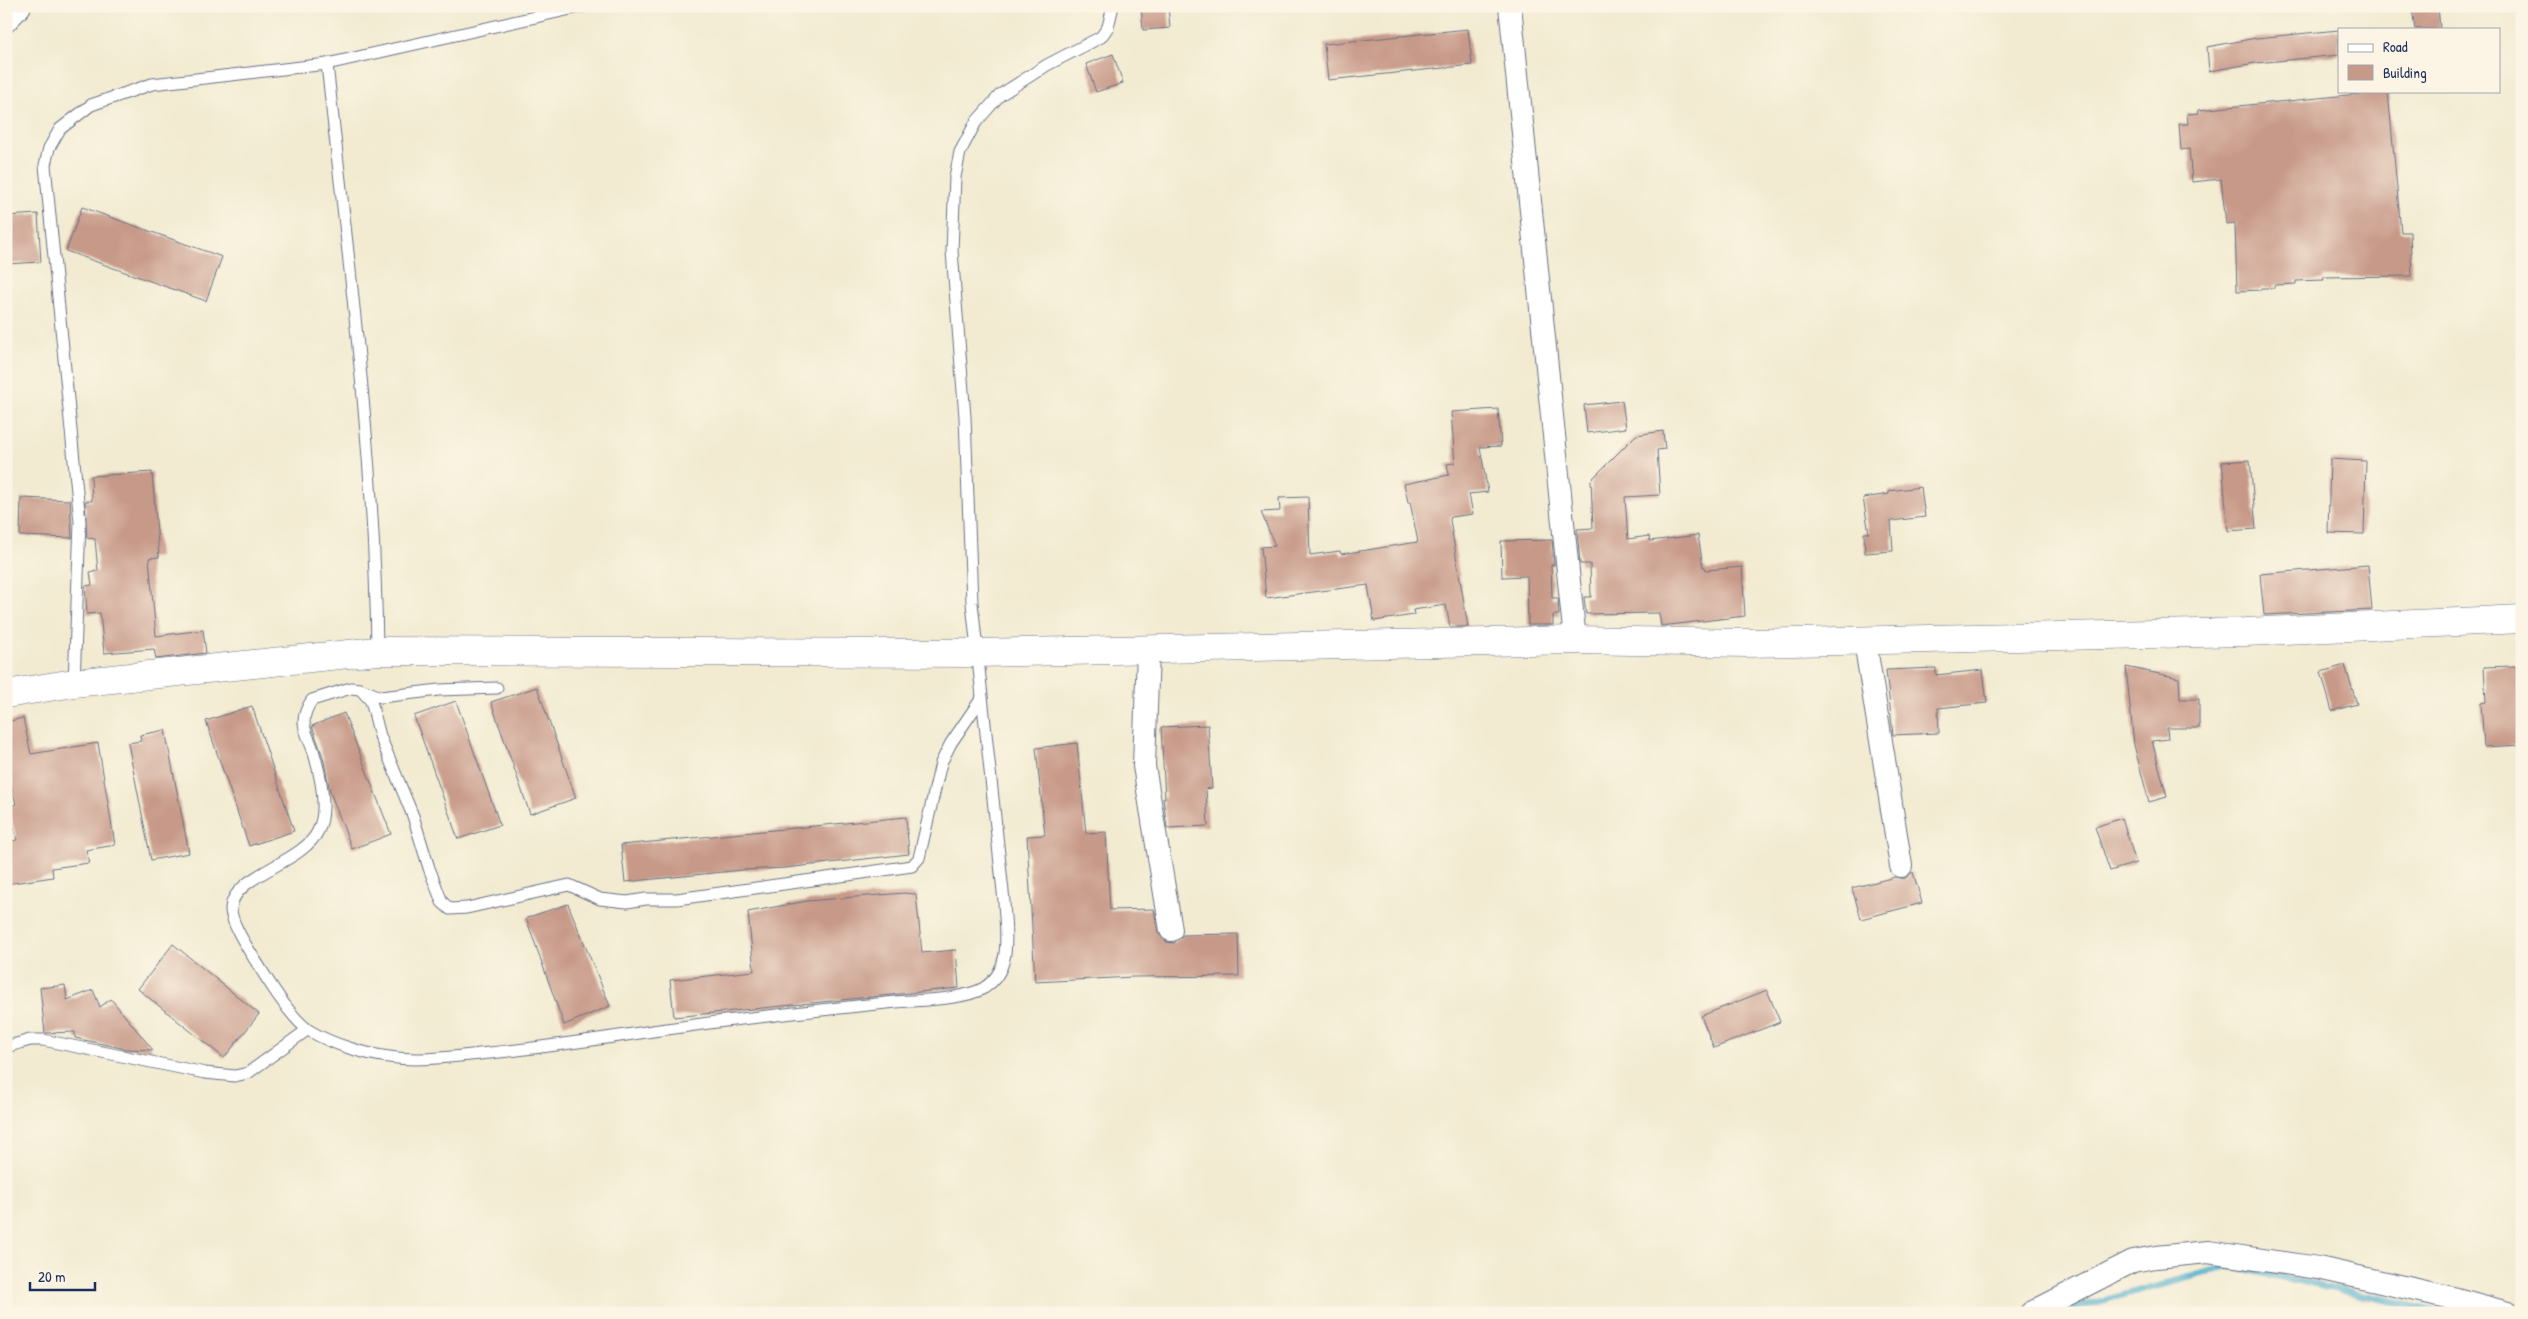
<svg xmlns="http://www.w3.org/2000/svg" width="2528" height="1319" viewBox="0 0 2528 1319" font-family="'Patrick Hand',sans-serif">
<rect width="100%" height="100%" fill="#fcf5e5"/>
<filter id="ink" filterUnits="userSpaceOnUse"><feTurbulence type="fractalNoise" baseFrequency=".02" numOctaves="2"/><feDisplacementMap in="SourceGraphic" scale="10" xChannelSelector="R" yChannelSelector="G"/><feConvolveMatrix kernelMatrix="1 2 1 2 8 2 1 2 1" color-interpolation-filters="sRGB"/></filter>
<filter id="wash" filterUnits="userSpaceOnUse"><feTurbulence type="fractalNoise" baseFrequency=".0096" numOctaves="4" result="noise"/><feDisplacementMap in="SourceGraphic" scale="20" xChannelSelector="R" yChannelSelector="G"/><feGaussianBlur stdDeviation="1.12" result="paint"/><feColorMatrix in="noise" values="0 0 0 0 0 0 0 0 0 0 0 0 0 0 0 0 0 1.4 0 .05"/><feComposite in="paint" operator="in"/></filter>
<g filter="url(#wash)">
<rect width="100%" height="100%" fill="#f2ebd1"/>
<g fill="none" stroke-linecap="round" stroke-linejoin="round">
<path stroke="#4caccb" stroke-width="6" d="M2057,1313L2229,1266L2444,1313"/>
</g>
<g id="blocks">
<g fill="#c79988">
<path d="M1141,6H1168L1170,28L1143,30Z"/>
<path d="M2438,7L2440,29H2415L2412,9Z"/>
<path d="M1468,29L1472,65L1328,80L1324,44Z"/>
<path d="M2339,30V55L2256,63L2209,71L2207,47L2256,38Z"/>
<path d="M1113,54L1123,83L1096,92L1086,64Z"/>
<path d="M2388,91L2401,232H2410L2412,276L2323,277L2324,280L2296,281V284L2274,285V288H2261V290L2237,291L2235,223L2226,224L2221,179L2192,182L2189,149L2181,150L2179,124H2188L2187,114L2199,113L2198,110Z"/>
<path d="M82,207L222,257L206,301L66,251Z"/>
<path d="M38,214L41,262L6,264V216Z"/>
<path d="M1622,401L1626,428L1587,433L1584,405Z"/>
<path d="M1498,409L1501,446L1480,447L1488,492L1469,494L1473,514L1451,517L1450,520L1468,627H1450L1446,605L1413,610L1414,615L1374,621L1368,585L1266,598L1261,547L1275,546L1261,512L1280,511L1279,498L1308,497L1310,555L1340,551L1341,554L1418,542L1410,502H1408L1404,484L1449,475L1447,464L1455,463L1451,412Z"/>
<path d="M1663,431L1665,449L1657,450L1660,495L1625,497L1628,539L1649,536L1650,541L1698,535L1703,567H1705L1706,570L1742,567L1745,616L1661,626L1659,613L1586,614L1584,597H1591L1590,564H1580L1577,529L1593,528L1591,480L1636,435Z"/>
<path d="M2330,459L2366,461L2364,534L2328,533Z"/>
<path d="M2250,460L2256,529L2228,531L2222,462Z"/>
<path d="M152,472L159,557L149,558L156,636L203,630L206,653L156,659L154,649L104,653L100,613L87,614L85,586L92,585L90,572L98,571L95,539L87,538L85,501H92L91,476Z"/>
<path d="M1921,487L1925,517L1891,521L1893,551L1865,553L1864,533H1869L1863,498L1889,494V491Z"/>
<path d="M21,498L70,500L72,538L20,536Z"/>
<path d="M1552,540L1554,565H1551L1552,598H1558L1559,615H1553V625H1528L1527,576L1502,577L1501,541Z"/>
<path d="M2368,565L2372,610L2264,615L2260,574Z"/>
<path d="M2345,665L2357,704L2332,711L2321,672Z"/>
<path d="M2514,666L2522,671V745L2484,747L2481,703L2486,702L2484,667Z"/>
<path d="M2126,667L2179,678L2180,699H2199V728H2167L2168,739L2152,741L2167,797L2149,802L2134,745Z"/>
<path d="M1936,668V675L1983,670L1987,703L1938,708L1939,733L1893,735L1886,670Z"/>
<path d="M537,687L576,798L530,814L491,702Z"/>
<path d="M456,701L500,825L458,839L414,716Z"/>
<path d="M252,706L294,831L249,846L206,721Z"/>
<path d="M344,713L391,834L352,849L330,792L323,757L312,726Z"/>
<path d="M23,718L31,754L98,743L115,845L86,850L89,863L52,868L53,877L6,884V842L17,840L8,807L16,804L6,767V722Z"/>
<path d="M1208,725L1212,788L1206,789L1208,826L1167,828L1163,798H1165L1161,727Z"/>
<path d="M165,730L189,853L151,860L128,743L141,741L140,735Z"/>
<path d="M1077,743L1086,833L1106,832L1110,910L1154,909L1158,933L1167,942L1174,943L1183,935L1238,934L1239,976L1133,977L1035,982L1027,836L1045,835L1036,748Z"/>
<path d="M906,817L909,854L785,868L742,870L625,882L621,845Z"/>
<path d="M2122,818L2136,863L2110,871L2095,827Z"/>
<path d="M1913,872L1922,903L1861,919L1852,888L1895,877L1904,879Z"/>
<path d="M904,893L916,894L922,953L956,950L959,988L674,1017L670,980L754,971L748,912L807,901Z"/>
<path d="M568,904L610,1006L564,1025L526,918Z"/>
<path d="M173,944L259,1014L224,1058L138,989Z"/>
<path d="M65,985L67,1000L93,990L100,1007L111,999L153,1050L126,1049L75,1038V1032L45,1033L40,988Z"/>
<path d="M1767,990L1780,1022L1714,1048L1701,1016Z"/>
</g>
</g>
</g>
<g filter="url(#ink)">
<use href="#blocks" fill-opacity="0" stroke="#667186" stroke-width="1"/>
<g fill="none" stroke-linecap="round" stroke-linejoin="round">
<g stroke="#667186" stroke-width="13">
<g id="lane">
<path d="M377,651C375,455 348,259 327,64L584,6"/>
<path d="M74,683L80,522L45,165L49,148L60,129L91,105L152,84L327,64"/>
<path d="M497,688L439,690L381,697L360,689L351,688L312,700C307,707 304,713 304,722C304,731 310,741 313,750C320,773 329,809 318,831C303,863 233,875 231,908C230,924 253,956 262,971C272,987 295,1022 310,1031C332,1044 364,1054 389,1057C422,1062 457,1056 490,1053C569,1045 646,1031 725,1021C782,1014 839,1008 896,1002C920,1000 963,1000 984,988C1014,969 1005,930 1004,901L972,603L965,417L952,251L955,177L960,152L976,122L1000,95L1047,65L1101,37L1108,27L1113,6"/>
<path d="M362,691L371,701L380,736L413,816L429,868L442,902L450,909L467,908L569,885L600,899L627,902L646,899H677L912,866L919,858L941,763L951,743L981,699"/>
<path d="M6,1047L30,1040H43L205,1073L235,1076L248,1073L307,1030"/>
</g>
</g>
<g stroke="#667186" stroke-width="24">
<g id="street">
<path d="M1510,6L1575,640"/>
<path d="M6,21L20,6"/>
<path d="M1865,641L1901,866"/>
<path d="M1148,651L1144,766L1171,930"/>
<path d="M2031,1313L2133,1261L2156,1257L2208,1252L2318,1268L2457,1299L2508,1313"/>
</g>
</g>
<g stroke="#667186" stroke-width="29">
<path id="secondary" d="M6,694L74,683L377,651L976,653L1575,640L1747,643L2245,632L2522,619"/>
</g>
<use href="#lane" stroke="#fff" stroke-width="11"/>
<use href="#street" stroke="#fff" stroke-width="22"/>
<use href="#secondary" stroke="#fff" stroke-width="28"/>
</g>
</g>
<rect width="2528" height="1319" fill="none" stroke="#fcf5e5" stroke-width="25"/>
<rect x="2338" y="28" width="162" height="65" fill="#fcf5e5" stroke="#a2a6af"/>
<rect x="2348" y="44" width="25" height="8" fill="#ffffff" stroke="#a2a6af"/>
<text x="2383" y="52" font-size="15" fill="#1b2f5e">Road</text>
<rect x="2348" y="65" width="25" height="15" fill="#c79988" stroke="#a2a6af"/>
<text x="2383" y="78" font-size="15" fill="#1b2f5e">Building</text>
<path d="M30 1282v8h65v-8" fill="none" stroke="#1b2f5e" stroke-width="2.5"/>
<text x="38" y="1282" font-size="15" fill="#1b2f5e" stroke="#fcf5e5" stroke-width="4" paint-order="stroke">20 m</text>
</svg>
